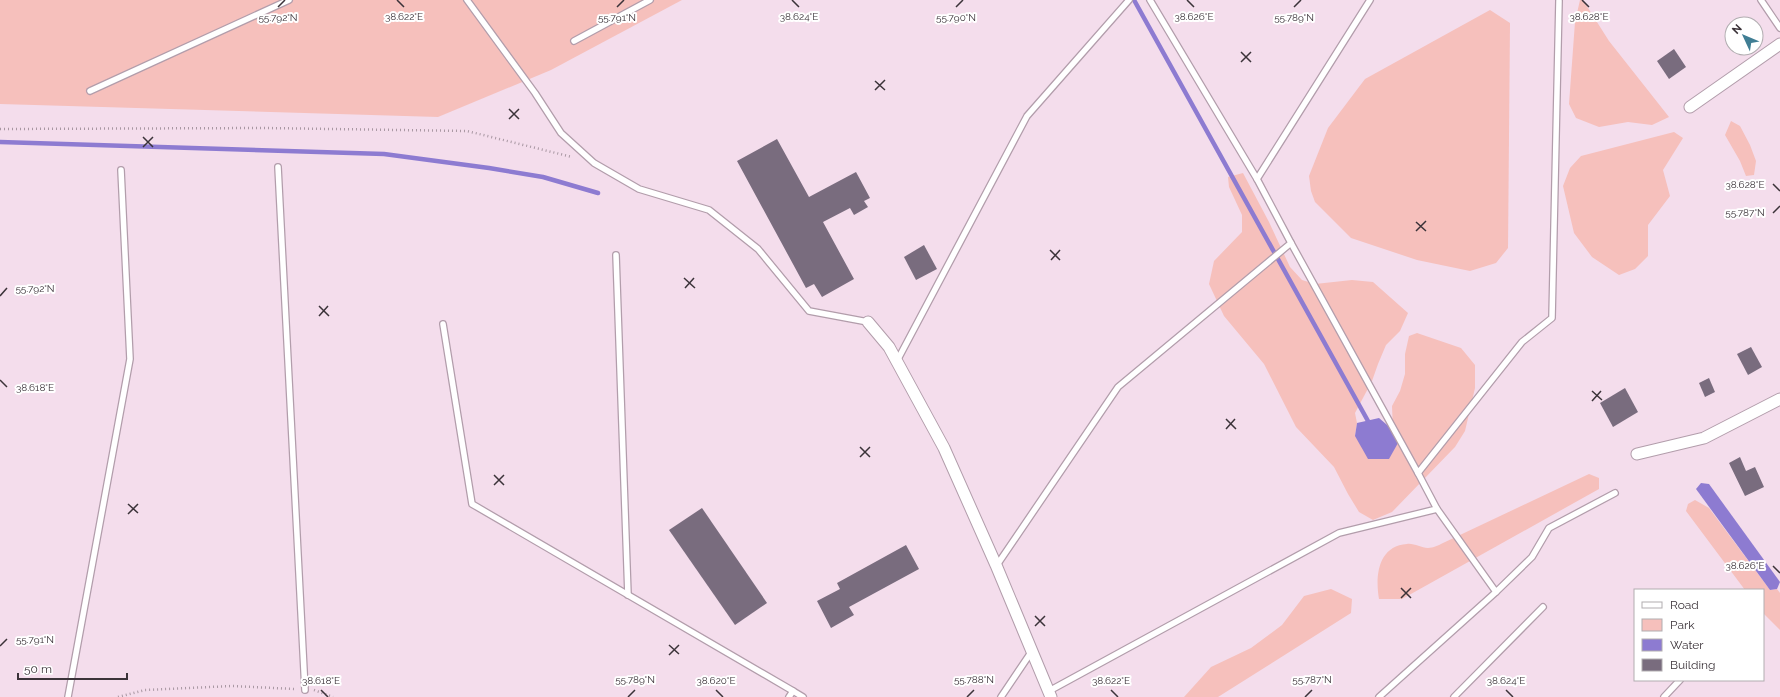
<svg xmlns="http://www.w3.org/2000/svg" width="1780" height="697" viewBox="0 0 1780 697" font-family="Raleway,sans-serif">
<rect width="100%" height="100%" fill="#f4ddec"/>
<g fill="#f6c0bc">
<path d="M0,0H682L551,70L438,117L0,104Z"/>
<path d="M1580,0H1583L1609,41L1669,117L1652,125L1628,122L1599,127L1576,118L1569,104L1575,22Z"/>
<path d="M1490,10L1510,23L1508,248L1496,263L1470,271L1417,260L1351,238L1315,202L1311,191L1309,176L1328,128L1365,79Z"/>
<path d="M1731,121L1740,126L1750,145L1756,161L1754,175L1746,176L1740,161L1725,135Z"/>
<path d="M1674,132L1683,138L1663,170L1670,196L1648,225V256L1635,269L1619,275L1592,257L1574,233L1563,186L1570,168L1581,156Z"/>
<path d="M1243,173L1269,222L1290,267L1302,280L1315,284L1352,280L1373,282L1408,313L1400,331L1386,345L1378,364L1372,381L1355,413L1357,423L1355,436L1393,430L1392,406L1400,391L1405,374V354L1409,336L1417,333L1461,348L1475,365V388L1465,431L1455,447L1392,512L1373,520L1359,512L1348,494L1334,467L1296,427L1264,364L1224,316L1209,284L1214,261L1242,232V215L1229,187L1228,177Z"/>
<path d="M1589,474L1599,478V489L1402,599H1379C1375,576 1378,546 1407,544C1414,543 1421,548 1428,548C1433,548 1439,545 1443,543Z"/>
<path d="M1695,500L1709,508L1770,590L1777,589L1780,593V630L1763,613V590H1745L1686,511L1688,504Z"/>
<path d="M1331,589L1352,599L1351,613L1218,697H1184L1211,667L1251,648L1282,625L1304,596Z"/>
</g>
<g fill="#8d7bd1">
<path d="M1379,418L1393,430L1398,443L1389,459H1368L1355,436L1357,423Z"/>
<path d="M1701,483L1709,484L1780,582L1777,589L1770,590L1696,489Z"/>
</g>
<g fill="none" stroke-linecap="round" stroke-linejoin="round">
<g stroke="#8d7bd1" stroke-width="4.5">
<path d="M1134,0L1368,421"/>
<path d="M0,142L384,154L489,168L543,177L598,193"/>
</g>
</g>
<g fill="#796c7e">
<path d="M1674,49L1686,67L1669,79L1657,61Z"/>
<path d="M777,139L809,197L856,172L870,198L864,201L868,207L854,215L850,208L823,222L854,279L822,297L814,284L806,288L737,161Z"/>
<path d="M924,245L937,269L916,280L904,257Z"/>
<path d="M1751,347L1762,367L1748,375L1737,354Z"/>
<path d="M1709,378L1715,392L1705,397L1699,383Z"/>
<path d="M1625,388L1638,412L1613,427L1600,403Z"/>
<path d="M1740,457L1746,471L1755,467L1764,487L1745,496L1729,463Z"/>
<path d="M702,508L767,603L735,625L669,530Z"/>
<path d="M906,545L919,569L849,607L854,615L831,628L817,601L840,589L837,583Z"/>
</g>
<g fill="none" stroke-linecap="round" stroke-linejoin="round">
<g stroke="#b29dab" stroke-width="8">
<g id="lane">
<path d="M467,0L535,93L561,133L594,163L639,189L709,210L758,249L809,311L868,322"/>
<path d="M1150,0L1257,179"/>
<path d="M1761,0L1780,28"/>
<path d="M574,41L650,0"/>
<path d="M90,91L289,0"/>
<path d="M278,167L305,690"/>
<path d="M1291,243L1418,473L1522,342L1552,318L1559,1"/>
<path d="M616,255L628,595"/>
<path d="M443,324L472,504L793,691"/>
<path d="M897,361L1027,116L1129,0"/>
<path d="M1437,509L1496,592L1532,557L1549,528L1615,493"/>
<path d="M997,565L1118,387L1291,243L1257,179L1370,0"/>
<path d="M1049,691L1339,533L1437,509L1418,473"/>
<path d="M68,697L130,359L121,170"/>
<path d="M789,697L793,691L803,697"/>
<path d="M1001,697L1032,651"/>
<path d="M1379,697L1496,592"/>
<path d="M1454,697L1543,607"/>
<path d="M1664,697L1680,680"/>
</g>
</g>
<g stroke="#b29dab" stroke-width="13">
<g id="street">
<path d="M1690,107L1780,44"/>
<path d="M868,322L889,347L944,448L996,565L1051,697"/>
<path d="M1637,454L1704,438L1780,399"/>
</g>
</g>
<g stroke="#a897a2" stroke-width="2.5" stroke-dasharray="1 3" stroke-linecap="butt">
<path d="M0,129L264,128L467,131L572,157"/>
<path d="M314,690L333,697"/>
<path d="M118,697L145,690L232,686L295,689"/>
</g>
<use href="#lane" stroke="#fff" stroke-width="5.5"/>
<use href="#street" stroke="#fff" stroke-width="11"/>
</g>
<path fill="none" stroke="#3b3339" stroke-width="1.5" d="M397,0L404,7M792,0L799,7M1187,0L1194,7M1582,0L1589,7M278,7L285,0M617,7L624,0M956,7L963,0M1294,7L1301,0M1241,52L1251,62M1241,62L1251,52M875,81L885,90M875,90L885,80M509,109L519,119M509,119L519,109M143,137L153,147M143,147L153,137M1773,184L1780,191M1773,213L1780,206M1416,222L1426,231M1416,231L1426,221M1050,250L1060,260M1051,260L1060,250M684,278L695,288M685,288L694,278M0,296L7,288M319,306L329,316M319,316L328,306M0,380L7,387M1592,391L1602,400M1592,401L1601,391M1226,419L1236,429M1226,429L1235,419M860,447L870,457M860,457L870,447M494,475L504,485M494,485L504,475M128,504L138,513M128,514L138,504M1773,566L1780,573M1401,588L1411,598M1401,598L1411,588M1035,616L1045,626M1035,626L1045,616M669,645L679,654M0,646L7,639M669,655L679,645M321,690L328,697M716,690L723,697M1111,690L1118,697M1506,690L1513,697M628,697L635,690M967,697L974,690M1305,697L1312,690"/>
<g font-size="10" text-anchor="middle" fill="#3b3339" stroke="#fff" stroke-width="4" stroke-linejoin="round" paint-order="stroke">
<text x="404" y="20">38.622°E</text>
<text x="799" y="20">38.624°E</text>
<text x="1194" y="20">38.626°E</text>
<text x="1589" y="20">38.628°E</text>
<text x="278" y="21">55.792°N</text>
<text x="617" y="21">55.791°N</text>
<text x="956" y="21">55.790°N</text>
<text x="1294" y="21">55.789°N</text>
<text x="1745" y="188">38.628°E</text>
<text x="1745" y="216">55.787°N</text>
<text x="35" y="292">55.792°N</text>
<text x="35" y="391">38.618°E</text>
<text x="1745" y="569">38.626°E</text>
<text x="35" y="643">55.791°N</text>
<text x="635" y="683">55.789°N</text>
<text x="974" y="683">55.788°N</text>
<text x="1312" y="683">55.787°N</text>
<text x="321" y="684">38.618°E</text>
<text x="716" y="684">38.620°E</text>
<text x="1111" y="684">38.622°E</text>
<text x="1506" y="684">38.624°E</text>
</g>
<rect x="1634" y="589" width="130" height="92" fill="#ffffff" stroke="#b1adb0"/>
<rect x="1642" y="602" width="20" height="6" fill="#ffffff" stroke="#b1adb0"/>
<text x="1670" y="609" font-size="12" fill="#3b3339">Road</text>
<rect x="1642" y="619" width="20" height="12" fill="#f6c0bc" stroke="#b1adb0"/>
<text x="1670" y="629" font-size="12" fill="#3b3339">Park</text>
<rect x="1642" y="639" width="20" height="12" fill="#8d7bd1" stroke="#b1adb0"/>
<text x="1670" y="649" font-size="12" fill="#3b3339">Water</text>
<rect x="1642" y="659" width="20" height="12" fill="#796c7e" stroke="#b1adb0"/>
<text x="1670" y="669" font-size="12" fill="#3b3339">Building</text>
<g transform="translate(1744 36) rotate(314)"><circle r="19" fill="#ffffff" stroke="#b1adb0"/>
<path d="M0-3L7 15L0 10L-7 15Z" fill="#407e94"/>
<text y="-6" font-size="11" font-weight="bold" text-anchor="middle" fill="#3b3339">N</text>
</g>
<path d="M18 673v6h109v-6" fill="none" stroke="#3b3339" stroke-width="2"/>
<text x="24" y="673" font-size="12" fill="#3b3339" stroke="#ffffff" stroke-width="3" paint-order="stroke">50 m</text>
</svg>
